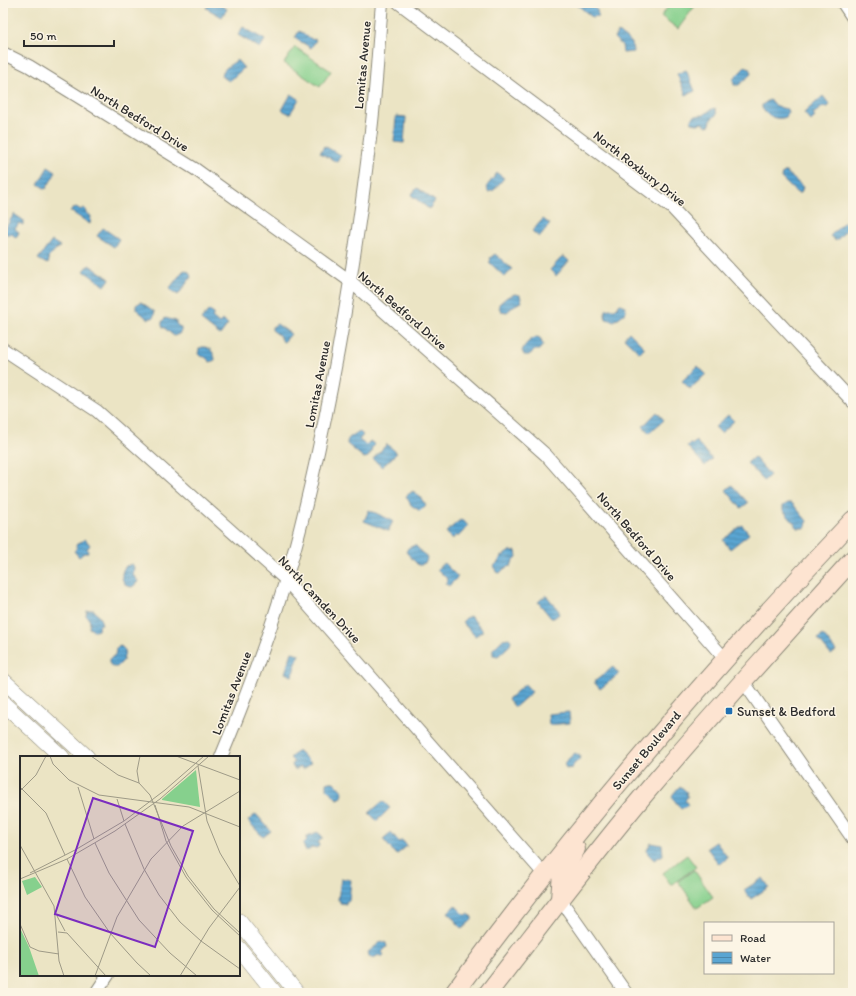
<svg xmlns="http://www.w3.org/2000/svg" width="856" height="996" viewBox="0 0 856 996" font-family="Itim,sans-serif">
<defs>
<pattern id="water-rules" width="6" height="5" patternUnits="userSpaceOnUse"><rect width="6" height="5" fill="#5aa5d2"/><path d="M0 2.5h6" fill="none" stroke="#4b87ab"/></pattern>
</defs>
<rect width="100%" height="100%" fill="#fcf5e5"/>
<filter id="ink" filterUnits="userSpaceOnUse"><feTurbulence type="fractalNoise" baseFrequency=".025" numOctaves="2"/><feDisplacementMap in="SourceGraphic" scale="8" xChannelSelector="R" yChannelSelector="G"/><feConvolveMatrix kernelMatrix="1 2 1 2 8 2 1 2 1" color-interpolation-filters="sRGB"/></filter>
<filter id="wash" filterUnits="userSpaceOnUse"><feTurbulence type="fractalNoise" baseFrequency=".012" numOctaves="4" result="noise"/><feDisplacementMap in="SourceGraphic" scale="16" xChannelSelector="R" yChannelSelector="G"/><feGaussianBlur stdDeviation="0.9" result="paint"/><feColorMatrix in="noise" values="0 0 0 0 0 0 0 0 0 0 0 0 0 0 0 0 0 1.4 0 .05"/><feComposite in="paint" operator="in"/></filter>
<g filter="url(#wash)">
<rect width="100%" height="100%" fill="#ebe4c4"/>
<g fill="#86d08d" stroke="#587e5c">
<path d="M671,3H697L678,29L661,16Z"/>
<path d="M295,47L331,71L320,87L284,63Z"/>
<path d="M687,855L696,867L671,885L663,873Z"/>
<path d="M694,870L713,897L697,908L678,881Z"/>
</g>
<g fill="url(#water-rules)" stroke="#42687e">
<path d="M209,3H217L227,9L222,17L206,8Z"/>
<path d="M575,3H588L598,11L597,12L599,16L592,17Z"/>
<path d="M243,27L265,40L260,48L238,35Z"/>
<path d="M299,31L313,40L314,39L316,40L311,48L295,38Z"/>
<path d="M618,32L632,43L633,52L623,53L622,45L614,38Z"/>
<path d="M237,60L244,68L229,81L221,76C224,67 231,65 237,60Z"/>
<path d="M745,67L750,69L751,74L739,85H734L733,79Z"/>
<path d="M686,70L695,91L686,95L677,74Z"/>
<path d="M291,94L299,99L290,114L282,110Z"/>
<path d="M823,96L830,105L826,108L824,106L813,114L815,117L811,121L804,113Z"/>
<path d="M769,100L772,101L777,107L787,109L788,113L786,117C777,121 766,116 762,108V105Z"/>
<path d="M715,108L717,114L711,119L710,125L707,126L703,123L697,124L692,123L691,120L693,116L704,115L710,110Z"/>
<path d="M396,116L406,117L404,143L394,142Z"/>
<path d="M324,146L341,155L337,162L320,153Z"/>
<path d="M48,167L56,172L46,189L38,184Z"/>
<path d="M784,172H786L803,187L801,193H797L781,178L782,174Z"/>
<path d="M497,173L504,178L494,190L488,192L487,186Z"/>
<path d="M417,188L435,201L429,209L411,195Z"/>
<path d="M76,207L81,210L83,208L85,209L86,213L91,216L90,224L70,211Z"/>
<path d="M14,214L23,220V225L19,223L15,229L19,232L16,238L12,234L9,235L3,232Z"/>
<path d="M543,219L550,224L539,237L532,231Z"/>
<path d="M844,222L849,227L836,241L830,236Z"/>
<path d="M103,228L119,239L114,247L97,236Z"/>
<path d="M52,241L60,246L58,249L55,250L48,258L49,262L47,264L38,259Z"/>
<path d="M495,254L512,269L505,277L489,262L491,260L490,258Z"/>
<path d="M563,256L569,261L556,276L550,270Z"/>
<path d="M89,265L110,279L105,286L84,271Z"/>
<path d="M185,270L189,272L191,277L178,295L169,289L183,271Z"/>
<path d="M515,294L520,295L522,302L515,305L507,312L501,311L499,307V304L507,297Z"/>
<path d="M141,302L155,312L153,318H150L149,320L136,309V305Z"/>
<path d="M620,304L625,306L626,309L625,313L614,321L606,319L605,315L606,310L610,309H615Z"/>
<path d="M209,310L214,314L212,317L219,323L222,320L228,324L220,335L201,320Z"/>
<path d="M165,318L176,321V324L181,328V331L179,334L174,336L162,326V322Z"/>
<path d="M277,324L291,334L285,341L283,342L280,336L272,330V327Z"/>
<path d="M629,332L645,348L640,353L624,338Z"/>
<path d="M537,337L540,338L543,345L539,350H535L529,355H524L522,351C525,344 529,340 537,337Z"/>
<path d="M202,347C209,346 215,353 215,360L210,362L205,357L200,356L198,354L199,349Z"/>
<path d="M698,366L706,374L690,389L682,381Z"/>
<path d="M657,412L664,420L649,433L643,426Z"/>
<path d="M728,415L734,421L721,433L715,427Z"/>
<path d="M359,431L363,435L359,440L366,445L370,441L375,445L371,449L372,451L368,457L364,458L347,444C347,436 354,436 359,431Z"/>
<path d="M696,441L712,459L705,466L687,446L690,443L692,445Z"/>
<path d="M387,444L397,453L382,467L373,459Z"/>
<path d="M754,457L770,475L764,481L747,463Z"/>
<path d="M732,485L748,503L741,508L726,490Z"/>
<path d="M413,491L419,496L426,505L420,511L411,505L406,496Z"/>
<path d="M788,503H792L807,521L806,527L803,528H798L783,510V506Z"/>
<path d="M369,510L393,521L388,531L364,521Z"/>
<path d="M463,520L468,526L458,537L457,535L452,539L446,532L460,520L462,521Z"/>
<path d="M742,525L749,534L730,549L723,540Z"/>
<path d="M85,539L90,545L87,549L88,551L87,553H84L79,557L74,551L77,548L76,545Z"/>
<path d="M415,545L427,558L426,562L421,565H418L406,552L408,548Z"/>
<path d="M511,550L513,552L516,551L517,557L513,561L511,566L505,568L500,573L496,572L494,566L499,561L500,558Z"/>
<path d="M444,563L458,577L449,586L445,583L448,580L437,569Z"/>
<path d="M132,564L134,567L133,575L138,581L137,583L132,587L127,586C121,581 120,572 126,566Z"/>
<path d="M546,595L559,611V614L554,618H551L538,602Z"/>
<path d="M90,610H94C97,615 101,618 102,624L99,625L98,630L95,631L89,628L90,621L86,615L87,611Z"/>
<path d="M470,616L482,629V632L475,636L462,622L466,618Z"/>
<path d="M823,635L836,651L831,655L818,639Z"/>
<path d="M509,638L511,640L510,645L498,656L493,655V651L492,650L503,639Z"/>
<path d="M121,646L125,650L123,661L117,667H112L109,663V659L115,655C116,650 115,647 121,646Z"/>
<path d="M292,652L299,654L292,676L285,673Z"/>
<path d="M613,667L619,674L600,689L594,682Z"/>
<path d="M525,684L532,692L515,707L508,699Z"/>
<path d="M569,712L570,723L549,725L548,714Z"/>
<path d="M298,750L311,763L303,770L301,767L297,769H294L292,765L294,762L290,758Z"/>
<path d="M575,753L580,756L579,760L574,764L572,768L566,769L564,763Z"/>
<path d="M330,782H334L343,792L342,797L338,799L336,798L327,789V783Z"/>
<path d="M680,786L687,792L686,794L688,797L685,800L688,805L681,809L672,797L673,794Z"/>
<path d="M383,801L390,808L377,821L369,813Z"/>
<path d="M256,814L271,831L263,837L248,821Z"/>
<path d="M317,832L322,836V839L318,842L319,846L316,848L313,847L309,850H305L303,844L307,840L306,838L311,834L312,836Z"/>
<path d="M391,832L399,842L402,840L407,846L396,855L383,839Z"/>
<path d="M716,842L728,858L719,864L707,848Z"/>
<path d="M651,843L662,845L663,855L654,860L648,854L647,850Z"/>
<path d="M341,878L351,880L349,901H346V904L340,903V900H338Z"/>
<path d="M763,878L769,887L751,899L744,890Z"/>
<path d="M455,905L465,915L469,914L472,917V920L462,929L448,912Z"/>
<path d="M382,941L386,943L387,947L382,952L384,955L381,957L379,955L373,958L369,956L368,952Z"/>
</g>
</g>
<g filter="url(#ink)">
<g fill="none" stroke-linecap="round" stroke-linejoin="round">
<g stroke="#8b8878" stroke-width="14">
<g id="minor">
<path d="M399,3L672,208L853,402"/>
<path d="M843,3L853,18"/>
<path d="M3,53L29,66L195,169L350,281L546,455L725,659"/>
<path d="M3,349L97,411L285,579L544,874"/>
<path d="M743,681L853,839"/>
<path d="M221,757C252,683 280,607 300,529C332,401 354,270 370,139C376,94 378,48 382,3"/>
<path d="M560,899L626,993"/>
<path d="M96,993L108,975"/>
</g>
</g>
<g stroke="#8b8878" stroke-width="16">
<g id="tertiary">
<path d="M3,680L87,757"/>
<path d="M3,703L62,757"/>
<path d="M239,921L297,993"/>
<path d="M239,948L275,993"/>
</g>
</g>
<g stroke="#8b8878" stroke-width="20">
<g id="secondary">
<path d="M560,899L562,873L576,849"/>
<path d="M454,993C576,827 711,670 853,520"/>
<path d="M488,993C541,925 593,855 649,789C715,711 784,635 853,559"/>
</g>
</g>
<use href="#minor" stroke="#fff" stroke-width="12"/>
<use href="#tertiary" stroke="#fff" stroke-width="15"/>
<use href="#secondary" stroke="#fde4d1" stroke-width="18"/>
</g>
</g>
<rect fill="#1f6fb2" stroke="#fcf5e5" stroke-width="1.5" x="725" y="707" width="8" height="8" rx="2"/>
<g text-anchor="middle" stroke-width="3" stroke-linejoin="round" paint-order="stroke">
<g font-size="13" fill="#2b2b2b" stroke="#fcf5e5">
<text transform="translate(362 65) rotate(-85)" y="5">Lomitas Avenue</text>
<text transform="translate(140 118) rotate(32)" y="5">North Bedford Drive</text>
<text transform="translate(640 168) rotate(38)" y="5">North Roxbury Drive</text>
<text transform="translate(403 310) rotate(41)" y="5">North Bedford Drive</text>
<text transform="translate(317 384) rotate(-79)" y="5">Lomitas Avenue</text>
<text transform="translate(637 536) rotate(49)" y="5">North Bedford Drive</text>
<text transform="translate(320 599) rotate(47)" y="5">North Camden Drive</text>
<text transform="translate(231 693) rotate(-69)" y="5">Lomitas Avenue</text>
<text transform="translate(646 750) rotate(-50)" y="5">Sunset Boulevard</text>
</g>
<g font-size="13" fill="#2b2b2b" stroke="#fcf5e5" text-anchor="start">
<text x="737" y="716">Sunset &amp; Bedford</text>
</g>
</g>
<g transform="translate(20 756)">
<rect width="220" height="220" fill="#ebe4c4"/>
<path d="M0,172L9,191L19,220H0Z" fill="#86d08d"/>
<path d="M176,14L180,51L142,44V43ZM15,121L22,131L7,139L2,125Z" fill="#86d08d"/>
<path fill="none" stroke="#9e9a87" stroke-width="1" d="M30,0L33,8L49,24L79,39L169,51L220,71M71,0L98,19L119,27L130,39L151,90L168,120L194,153L220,177M156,0L220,24M178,10L187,65L200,97L220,130M119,27L117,15L120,0M0,31L26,57L45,99M58,31L74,83M0,35L16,19L26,0M97,43L104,65M135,49L146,85L166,121L192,154L220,180M105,68L124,113L139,139L160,166L181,185L220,213M75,87L89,117L119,164L150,197L177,220M0,89L34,150L39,205L44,220M47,103L65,141L90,177L117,207L131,220M10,117L55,94L104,65L145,34L184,0M0,123L47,103L95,75L140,43L189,0M37,160L45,175M0,168L10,191L19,195L39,198M38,176L47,177L86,220M75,220L97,161L131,103L163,70L220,35M160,220L189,172L220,131"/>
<path fill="#7b2cbf" fill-opacity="0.15" stroke="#7b2cbf" stroke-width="2" d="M73,42L173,75L135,191L35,158Z"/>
<rect width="220" height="220" fill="none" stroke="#2b2b2b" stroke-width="2"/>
</g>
<rect width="856" height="996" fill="none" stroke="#fcf5e5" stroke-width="16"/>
<rect x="704" y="922" width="130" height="52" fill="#fcf5e5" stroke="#a8a49b"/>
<rect x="712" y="935" width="20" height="6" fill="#fde4d1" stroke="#a8a49b"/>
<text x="740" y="942" font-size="12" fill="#2b2b2b">Road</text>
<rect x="712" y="952" width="20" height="12" fill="url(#water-rules)" stroke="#a8a49b"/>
<text x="740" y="962" font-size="12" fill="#2b2b2b">Water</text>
<path d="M24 40v6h90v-6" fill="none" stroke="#2b2b2b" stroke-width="2"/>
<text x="30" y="40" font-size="12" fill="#2b2b2b" stroke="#fcf5e5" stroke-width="3" paint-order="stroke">50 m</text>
</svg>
